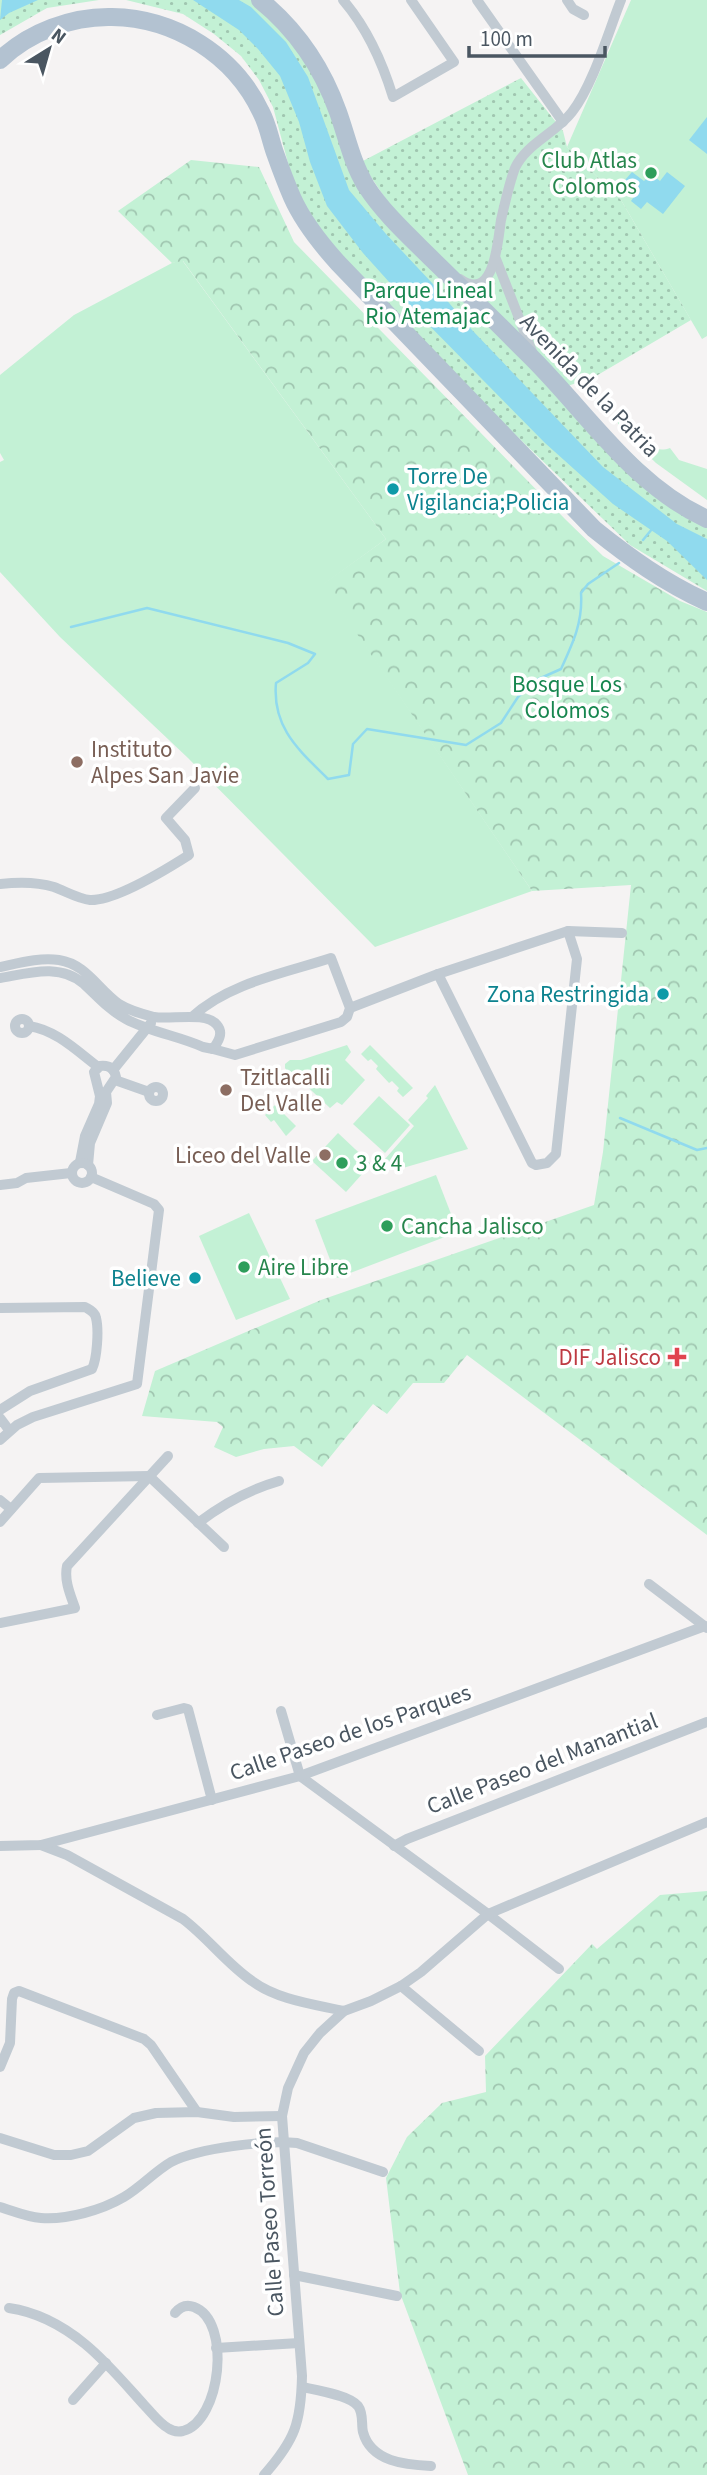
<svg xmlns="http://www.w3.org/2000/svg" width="707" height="2475" viewBox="0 0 707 2475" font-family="'Source Sans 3',sans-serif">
<defs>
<pattern id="forest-crowns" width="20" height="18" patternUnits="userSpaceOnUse" patternTransform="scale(1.75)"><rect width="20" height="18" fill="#c3f1d5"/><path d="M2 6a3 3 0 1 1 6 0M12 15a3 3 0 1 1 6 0" fill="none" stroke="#a0c6b0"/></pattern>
<pattern id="park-dots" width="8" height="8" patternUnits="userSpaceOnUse" patternTransform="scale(1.75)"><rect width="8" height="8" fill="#c3f1d5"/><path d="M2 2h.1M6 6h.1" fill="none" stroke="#a0c6b0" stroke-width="1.8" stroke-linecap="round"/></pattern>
</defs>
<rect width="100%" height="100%" fill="#f5f3f3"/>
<g fill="#c3f1d5">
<path d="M631,0H707V336L702,339L621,200L567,147Z"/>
<path d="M182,260L386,539L324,584L532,891L375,947L188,758L60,637L0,572V462L4,460L0,453V375L74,315L172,263Z"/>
<path d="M624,415L629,417C639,432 649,456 670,448L679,460L707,469V500L656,463L618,426V418Z"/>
<path d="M347,1045L351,1052L345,1060L365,1080L342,1105L337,1102L330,1108L295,1075L289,1074L285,1068V1064L290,1060H301Z"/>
<path d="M370,1045L413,1088L403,1097L397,1091L399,1088L392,1081L389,1083L376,1069L378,1066L371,1059L368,1061L361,1054Z"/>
<path d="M435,1085L468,1149L396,1170L385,1159L414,1126L408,1120L428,1098L426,1096Z"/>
<path d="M379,1096L410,1125L385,1153L353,1124Z"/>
<path d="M275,1105L296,1126L286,1136L274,1120L271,1122L265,1115Z"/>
<path d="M338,1133L371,1164L346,1192L312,1161Z"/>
<path d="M436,1175L458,1232L337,1278L315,1220Z"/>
<path d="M249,1213L290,1299L236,1320L199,1236Z"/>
</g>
<g fill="url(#forest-crowns)">
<path d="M191,160L259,167L294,242L565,519L603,556L680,601L707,612V1535L467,1355L444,1383H413L387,1414L373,1404L322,1467L294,1446L264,1449L236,1457L214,1447L223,1427L217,1422L142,1416L155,1371L321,1300L594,1205L603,1152L631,885L532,891L323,584L386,539L183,261L172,263L118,211Z"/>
<path d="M707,1891V2475H468L400,2293L386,2178L407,2137L442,2103L486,2092L485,2056L592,1944L597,1949L660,1895Z"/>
</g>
<g fill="url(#park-dots)">
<path d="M0,0H99L47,8L0,35Z"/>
<path d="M126,0H258L300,42L356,175L518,348L707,524V591L630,545L476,397L321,235L296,193L273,107L259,80L241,56L214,34L183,14Z"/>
<path d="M521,78L563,131L567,147L621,200L691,320L596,376L562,388L391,207L361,162Z"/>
</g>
<g fill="#90daee">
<path d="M2,0H38L9,13L0,20Z"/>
<path d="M193,0H239L251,7L286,42L308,77L349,190L386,234L433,284L472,330L603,467L677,524L707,539V580L667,541L613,504L545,443L417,313L363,253L327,206L310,162L299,122L280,76L258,49L239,30Z"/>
<path d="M707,117V154L689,140Z"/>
<path d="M632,172L644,181L651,174L660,181L667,172L685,186L663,214L647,202L641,209L631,201L638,191L625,180Z"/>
</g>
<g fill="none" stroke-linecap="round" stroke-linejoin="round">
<g stroke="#90daee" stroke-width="2.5">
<path d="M643,540L652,529"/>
<path d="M71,627L147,608L288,643L315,654L308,663L276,683C272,728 299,750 328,779L349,775L353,744L367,729L466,745L501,723L518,697L534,681L561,669C573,643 583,622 581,593L588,584L619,563"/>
<path d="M620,1118L697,1150L707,1148"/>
</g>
<g stroke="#c1cad2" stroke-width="10">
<path d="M343,0C367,28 382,61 393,97L454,62L411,0"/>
<path d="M477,0L563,122"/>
<path d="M567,0L573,9L584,15"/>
<path d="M496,259L533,354"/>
<path d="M460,279C495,304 498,238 501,220C505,203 509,184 515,168C526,144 556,133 572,112C593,85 608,33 621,0"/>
<path d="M0,884C17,882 38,882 54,887C65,891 79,899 90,900C115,901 167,869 189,855L185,840L166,818L195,788"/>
<path d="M0,967C19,963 40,957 59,960C86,964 98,989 119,1004C130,1011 142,1014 154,1017C171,1020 206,1011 217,1025C224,1033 218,1042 213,1049L203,1047C179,1036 150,1032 126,1019C109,1010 98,997 84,984C60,963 29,973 0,978"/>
<path d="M438,974L532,1163L536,1165L547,1163L556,1154L577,959L568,931"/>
<path d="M350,1008L438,974L568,931L622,933"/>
<path d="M192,1017C228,983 285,973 331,958L350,1008L347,1017L341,1022L235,1055L213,1049"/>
<circle cx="22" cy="1026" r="7"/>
<path d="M29,1026C56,1030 77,1051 98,1067"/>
<path d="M113,1070L151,1023"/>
<path d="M115,1080L149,1092"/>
<circle cx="156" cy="1094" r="7"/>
<path d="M80,1162L85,1136L99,1104L100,1096L94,1072L100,1066C109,1065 114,1068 116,1077L106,1092L107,1103L90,1143L88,1165"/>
<circle cx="82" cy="1173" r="10"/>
<path d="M0,1185L17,1183L26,1178L71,1173"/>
<path d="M0,1308L85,1307C90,1310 95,1312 96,1318C99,1330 97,1359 92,1369L30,1391L0,1410"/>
<path d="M0,1418L9,1430"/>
<path d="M0,1440L17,1425L33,1417L137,1384L159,1210L154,1204L91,1177"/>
<path d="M0,1500L11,1509"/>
<path d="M0,1522L39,1478L149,1476L224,1547"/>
<path d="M198,1523C224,1503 248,1490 279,1481"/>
<path d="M649,1584L707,1628"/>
<path d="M0,1623L75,1608C70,1594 64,1580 67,1566L168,1456"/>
<path d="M281,1711L300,1776L488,1914L559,1969"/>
<path d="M157,1715L184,1708L188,1709L212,1800"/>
<path d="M41,1845L67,1855L183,1919C208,1938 227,1964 252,1981C278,2000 313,2004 344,2011"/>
<path d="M0,1846L41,1845L300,1776L705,1626"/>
<path d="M394,1846L407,1839L707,1722"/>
<path d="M401,1986L479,2051"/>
<path d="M0,2067L10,2043L12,1999L14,1993L19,1991L144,2039L151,2045L197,2112"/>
<path d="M0,2138L54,2155H71L88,2151L134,2118L156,2113L197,2112L234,2117L282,2116"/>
<path d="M0,2207C13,2211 27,2217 41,2218C67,2220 102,2210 124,2197C141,2187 154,2172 171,2162C199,2148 266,2140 297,2143L383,2172"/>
<path d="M294,2275L397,2296"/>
<path d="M9,2308C37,2312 63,2326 85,2344C107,2362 126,2385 145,2406C152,2413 159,2423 168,2428C172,2431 178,2432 183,2431C221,2421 232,2321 194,2307C186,2304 180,2307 175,2313"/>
<path d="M216,2348L299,2343"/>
<path d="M302,2387C316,2390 349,2395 358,2406C364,2414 361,2424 363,2432C371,2462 406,2465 431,2466"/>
<path d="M73,2400L106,2363"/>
<path d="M264,2475C295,2440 301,2423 302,2376L282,2116L288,2088L304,2053L320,2033L344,2011L371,2001L401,1986L421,1972L488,1914L707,1822"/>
</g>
<g stroke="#b3c2d1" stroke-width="18">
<path d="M260,0C297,30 322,67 338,112C347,137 352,163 366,186C384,214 411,238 434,261C467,293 500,326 532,358C588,414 633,485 707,519"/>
<path d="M0,60C29,32 72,16 112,17C175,18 234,55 261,112C268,125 270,139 275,153C280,167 286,183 292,197C303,222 320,243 338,263L594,529C630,558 665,583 707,602"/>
</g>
</g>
<g fill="#2e9e5b" stroke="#fff" stroke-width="2.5">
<circle cx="651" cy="173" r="7"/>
<circle cx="342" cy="1163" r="7"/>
<circle cx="387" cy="1226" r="7"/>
<circle cx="244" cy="1267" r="7"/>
</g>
<g fill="#0f9aa8" stroke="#fff" stroke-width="2.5">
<circle cx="393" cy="489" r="7"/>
<circle cx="663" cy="994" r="7"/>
<circle cx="195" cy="1278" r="7"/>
</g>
<g fill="#8d6e63" stroke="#fff" stroke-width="2.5">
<circle cx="77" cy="762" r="7"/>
<circle cx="226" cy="1090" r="7"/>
<circle cx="325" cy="1155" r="7"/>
</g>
<path fill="#e0444e" stroke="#fff" stroke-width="2.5" d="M673.5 1346.5h7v7h7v7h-7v7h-7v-7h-7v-7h7z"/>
<g text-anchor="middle" stroke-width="7" stroke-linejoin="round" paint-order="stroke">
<g font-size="23" fill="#27864d" stroke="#fff" text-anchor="start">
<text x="637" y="168" text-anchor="end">Club Atlas<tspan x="637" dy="26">Colomos</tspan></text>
<text x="356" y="1171">3 &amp; 4</text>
<text x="401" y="1234">Cancha Jalisco</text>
<text x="258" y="1275">Aire Libre</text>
</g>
<g font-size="23" fill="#17864f" stroke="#fff">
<text x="428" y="298">Parque Lineal<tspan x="428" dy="26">Rio Atemajac</tspan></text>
<text x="567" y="692">Bosque Los<tspan x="567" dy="26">Colomos</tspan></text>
</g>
<g font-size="23" fill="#4a5661" stroke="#fff">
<text transform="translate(590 385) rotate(46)" y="8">Avenida de la Patria</text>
<text transform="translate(350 1732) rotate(-19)" y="8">Calle Paseo de los Parques</text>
<text transform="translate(542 1763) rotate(-21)" y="8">Calle Paseo del Manantial</text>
<text transform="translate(269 2222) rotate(-94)" y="8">Calle Paseo Torreón</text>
</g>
<g font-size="23" fill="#0d838f" stroke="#fff" text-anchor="end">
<text x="407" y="484" text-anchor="start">Torre De<tspan x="407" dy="26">Vigilancia;Policia</tspan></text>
<text x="649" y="1002">Zona Restringida</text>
<text x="181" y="1286">Believe</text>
</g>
<g font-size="23" fill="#785e54" stroke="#fff" text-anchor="start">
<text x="91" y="757">Instituto<tspan x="91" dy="26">Alpes San Javie</tspan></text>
<text x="240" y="1085">Tzitlacalli<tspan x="240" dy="26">Del Valle</tspan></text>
<text x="311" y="1163" text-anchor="end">Liceo del Valle</text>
</g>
<g font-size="23" fill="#be3a42" stroke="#fff" text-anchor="end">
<text x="661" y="1365">DIF Jalisco</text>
</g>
</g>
<g transform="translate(49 49) rotate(37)" stroke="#ffffff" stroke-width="5" paint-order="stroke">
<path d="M0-5L12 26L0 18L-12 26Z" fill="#4a5661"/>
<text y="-10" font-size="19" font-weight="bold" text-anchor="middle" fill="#4a5661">N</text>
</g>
<path d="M469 46v10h136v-10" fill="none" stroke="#4a5661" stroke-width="3.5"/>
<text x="480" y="46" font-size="21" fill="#4a5661" stroke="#ffffff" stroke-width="5" paint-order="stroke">100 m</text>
</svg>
